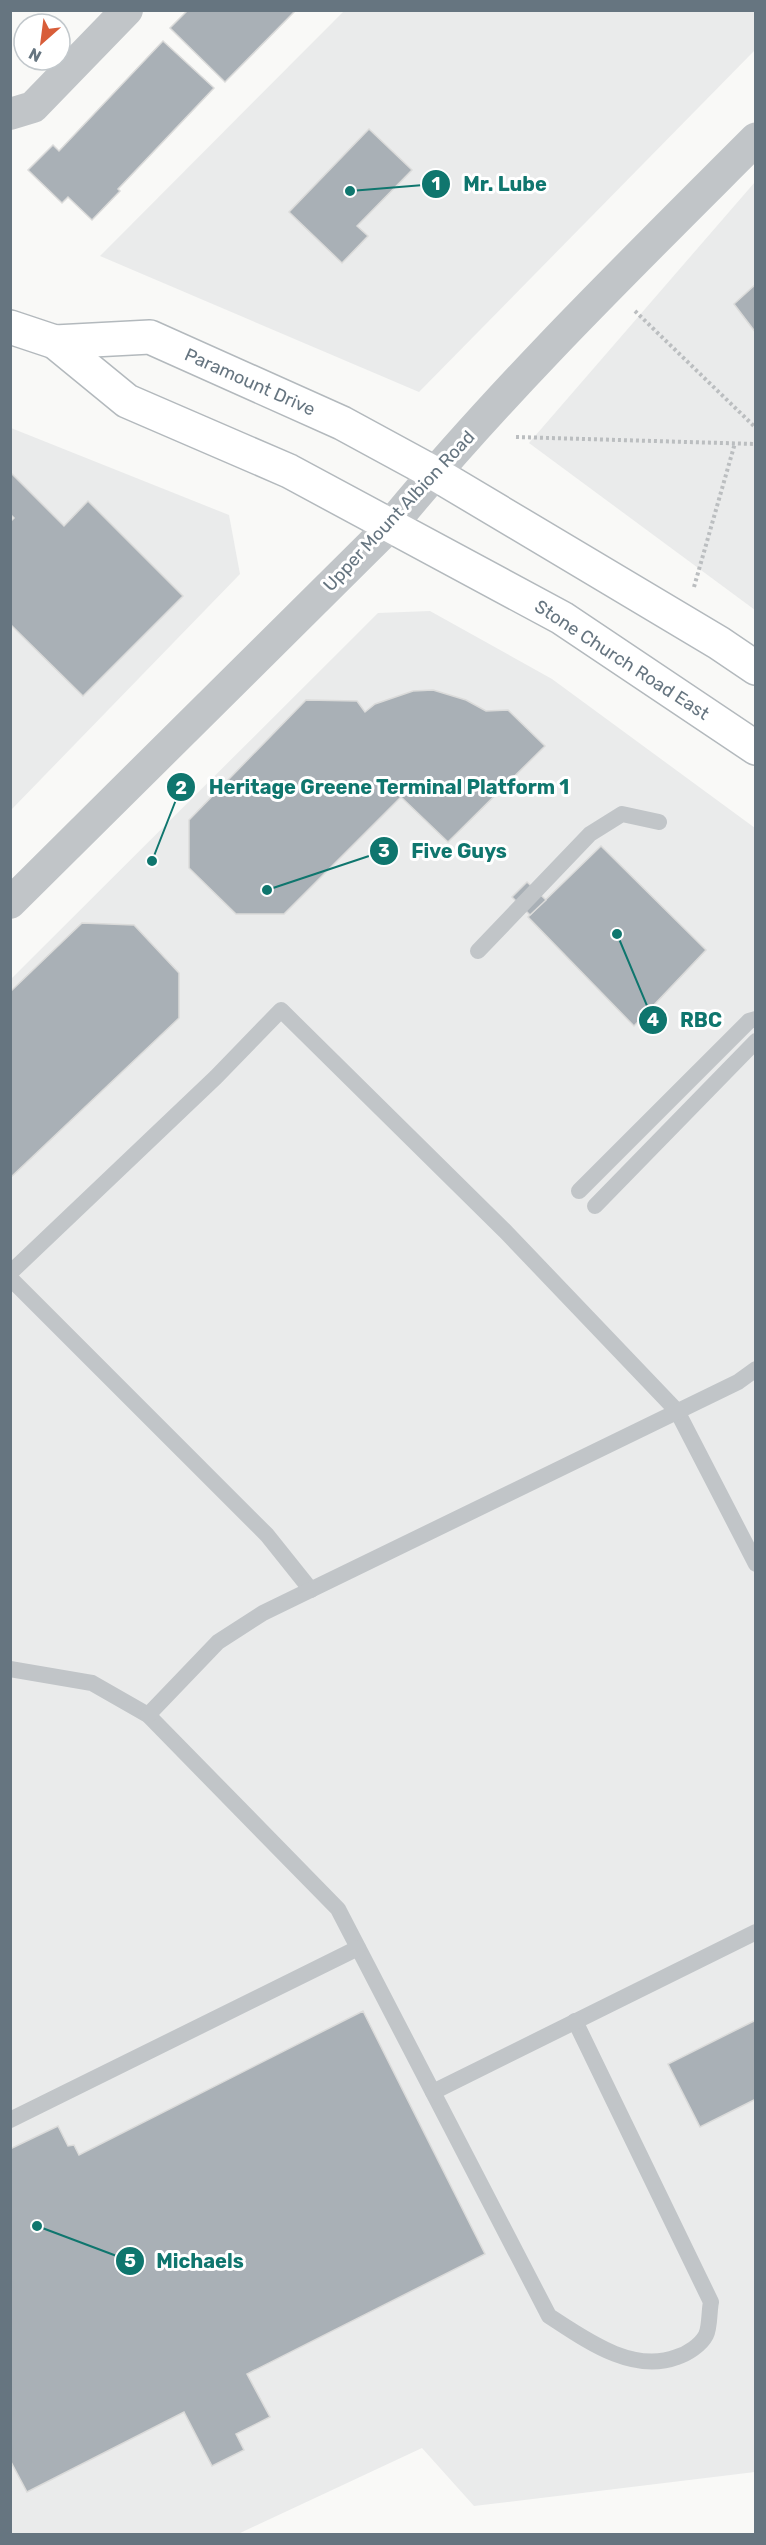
<svg xmlns="http://www.w3.org/2000/svg" width="766" height="2545" viewBox="0 0 766 2545" font-family="Rubik,sans-serif">
<rect width="100%" height="100%" fill="#f9f9f7"/>
<g fill="#eaebeb">
<path d="M344,11H755V50L419,392L100,256Z"/>
<path d="M755,182V610L529,443Z"/>
<path d="M11,428L229,515L240,574L11,810Z"/>
<path d="M430,611L552,679L755,828V2472L474,2506L422,2448L238,2534H11V979L378,613Z"/>
</g>
<g fill="#a9b0b6" stroke="#dbdbda" stroke-width="1.5">
<path d="M188,10H296L225,82L170,28Z"/>
<path d="M163,41L214,88L118,189L120,191L92,220L68,197L62,203L28,170L53,145L59,151Z"/>
<path d="M369,129L412,170L357,226L368,236L342,263L289,212Z"/>
<path d="M756,284V333L734,304Z"/>
<path d="M10,472L64,526L88,501L183,596L83,696L10,624V522L14,518L10,514Z"/>
<path d="M433,690L466,700L486,711L508,710L545,746L448,842L401,797L284,914H236L189,868V820L306,700L357,701L365,712L375,704L413,691Z"/>
<path d="M601,846L706,950L634,1026L528,917Z"/>
<path d="M527,882L546,900L530,915L512,897Z"/>
<path d="M82,923L134,925L179,973V1018L10,1178V992Z"/>
<path d="M363,2011L485,2254L247,2374L270,2417L236,2434L244,2450L212,2466L184,2412L27,2492L10,2460V2149L58,2126L68,2146L74,2145L79,2155Z"/>
<path d="M756,2020V2099L700,2127L668,2064Z"/>
</g>
<g fill="none" stroke-linecap="round" stroke-linejoin="round">
<g stroke="#b3b9bd" stroke-width="36">
<g id="secondary">
<path d="M10,327L55,342L127,401L289,471L562,618L756,748"/>
<path d="M55,342L150,337L342,423L434,473L719,643L756,668"/>
</g>
</g>
<g stroke="#bbbec0" stroke-width="4" stroke-dasharray="3 3" stroke-linecap="butt">
<path d="M635,311L756,428"/>
<path d="M516,437L756,444"/>
<path d="M694,587L735,443"/>
</g>
<g stroke="#c1c5c8" stroke-width="16">
<path d="M478,951L590,834L622,814L659,822"/>
<path d="M579,1191L749,1021L756,1019"/>
<path d="M595,1206L756,1041"/>
<path d="M10,1273L216,1077L281,1010L505,1231L677,1411L756,1564"/>
<path d="M10,1278L267,1535L311,1590"/>
<path d="M10,1669L92,1683L148,1715L338,1909L549,2316C586,2340 632,2374 677,2357C687,2354 701,2345 706,2335C710,2327 709,2311 711,2302L575,2021"/>
<path d="M148,1715L218,1642L263,1613L738,1382L756,1369"/>
<path d="M433,2092L756,1932"/>
<path d="M10,2120L358,1948"/>
</g>
<g stroke="#c1c5c8" stroke-width="32">
<path d="M10,114L33,107L127,10"/>
<path d="M10,903L391,525"/>
</g>
<path stroke="#c1c5c8" stroke-width="33" d="M391,525C503,389 631,264 756,139"/>
<use href="#secondary" stroke="#fff" stroke-width="33"/>
</g>
<g text-anchor="middle" stroke-width="6" stroke-linejoin="round" paint-order="stroke">
<g font-size="18" fill="#667580" stroke="#fff">
<text transform="translate(250 382) rotate(24)" y="6">Paramount Drive</text>
<text transform="translate(399 511) rotate(-47)" y="6">Upper Mount Albion Road</text>
<text transform="translate(622 660) rotate(33)" y="6">Stone Church Road East</text>
</g>
</g>
<path fill="none" stroke="#0f766e" stroke-width="2" d="M350 191L436 184M152 861L181 787M267 890L384 851M617 934L653 1020M37 2226L130 2261"/>
<g fill="#0f766e" stroke="#fff" stroke-width="2">
<circle cx="350" cy="191" r="6"/>
<circle cx="152" cy="861" r="6"/>
<circle cx="267" cy="890" r="6"/>
<circle cx="617" cy="934" r="6"/>
<circle cx="37" cy="2226" r="6"/>
<circle cx="436" cy="184" r="15"/>
<circle cx="181" cy="787" r="15"/>
<circle cx="384" cy="851" r="15"/>
<circle cx="653" cy="1020" r="15"/>
<circle cx="130" cy="2261" r="15"/>
</g>
<g font-size="18" text-anchor="middle" font-weight="bold" fill="#fff">
<text x="436" y="190">1</text>
<text x="181" y="794">2</text>
<text x="384" y="857">3</text>
<text x="653" y="1026">4</text>
<text x="130" y="2267">5</text>
</g>
<g font-size="20" text-anchor="middle" font-weight="bold" fill="#0f766e" stroke="#fff" stroke-width="6" stroke-linejoin="round" paint-order="stroke">
<text x="505" y="191">Mr. Lube</text>
<text x="389" y="794">Heritage Greene Terminal Platform 1</text>
<text x="459" y="858">Five Guys</text>
<text x="701" y="1027">RBC</text>
<text x="200" y="2268">Michaels</text>
</g>
<rect width="766" height="2545" fill="none" stroke="#667580" stroke-width="24"/>
<g transform="translate(42 42) rotate(208)"><circle r="28" fill="#ffffff" stroke="#c2c8cc" stroke-width="1.5"/>
<path d="M0-4.5L10 22L0 15L-10 22Z" fill="#d85d39"/>
<text y="-9" font-size="16" font-weight="bold" text-anchor="middle" fill="#667580">N</text>
</g>
</svg>
